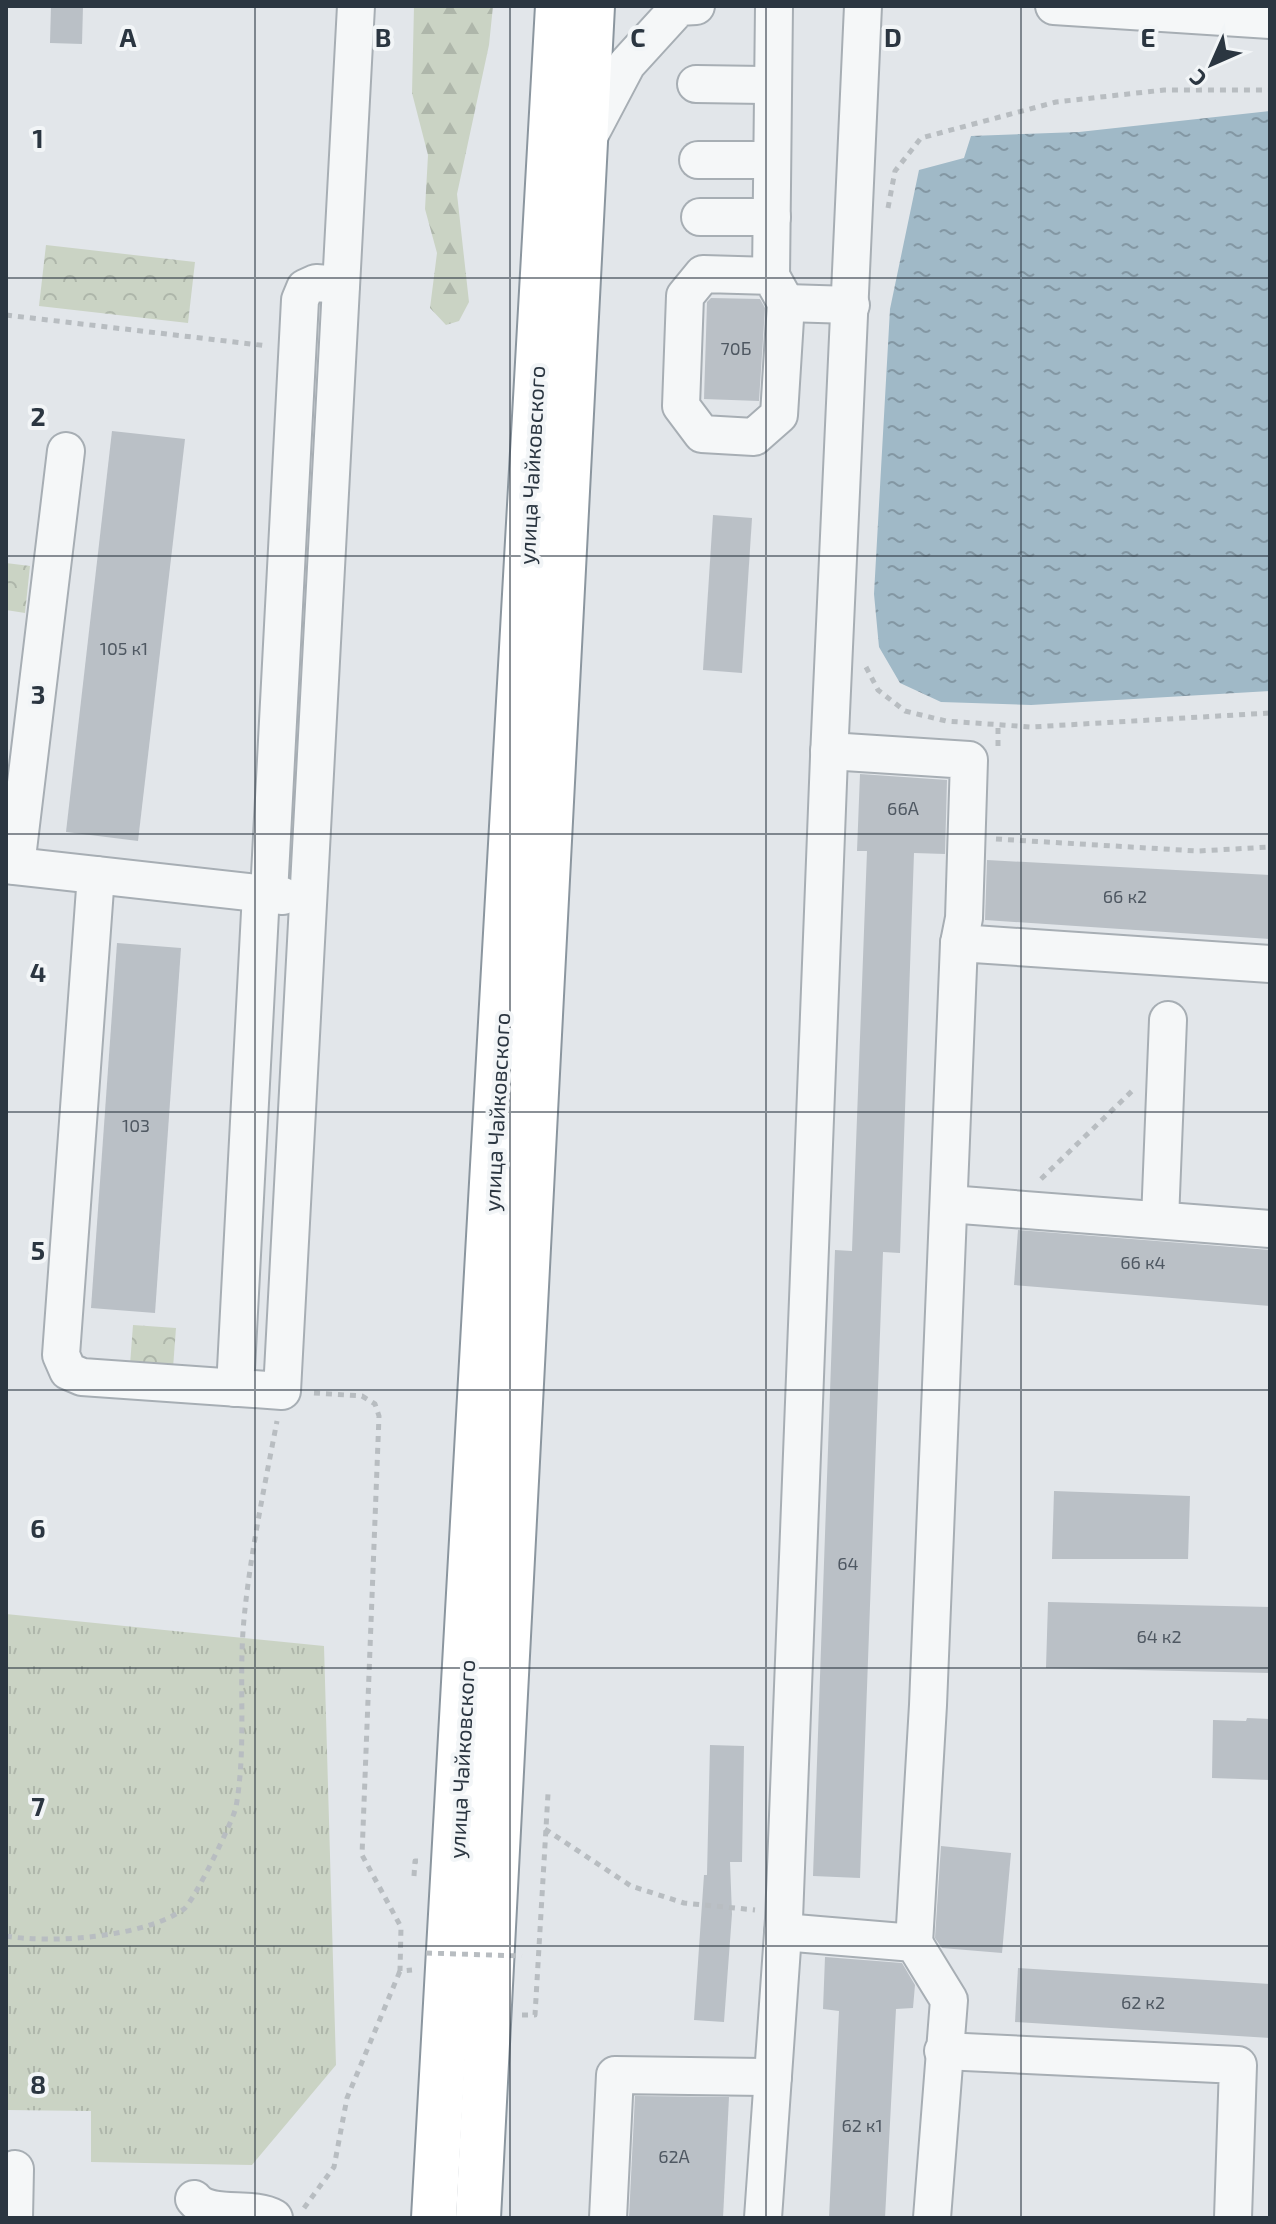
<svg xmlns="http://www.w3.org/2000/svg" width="1276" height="2224" viewBox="0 0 1276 2224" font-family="'Exo 2',sans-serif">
<defs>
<pattern id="grass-tufts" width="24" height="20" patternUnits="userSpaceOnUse" patternTransform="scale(2)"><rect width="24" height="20" fill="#cad3c4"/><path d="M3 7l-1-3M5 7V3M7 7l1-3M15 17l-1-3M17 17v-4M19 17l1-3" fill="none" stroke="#aeb6aa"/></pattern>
<pattern id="forest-firs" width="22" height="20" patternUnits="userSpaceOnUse" patternTransform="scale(2)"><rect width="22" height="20" fill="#cad3c4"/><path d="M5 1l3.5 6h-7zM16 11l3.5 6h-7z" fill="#aeb6aa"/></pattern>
<pattern id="park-crowns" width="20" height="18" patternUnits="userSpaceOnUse" patternTransform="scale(2)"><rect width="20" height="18" fill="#cad3c4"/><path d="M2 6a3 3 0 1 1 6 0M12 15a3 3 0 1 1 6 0" fill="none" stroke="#aeb6aa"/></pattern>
<pattern id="water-ripples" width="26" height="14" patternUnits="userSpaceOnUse" patternTransform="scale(2)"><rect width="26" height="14" fill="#a0b9c7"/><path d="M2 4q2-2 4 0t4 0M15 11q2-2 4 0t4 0" fill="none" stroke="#8397a3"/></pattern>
</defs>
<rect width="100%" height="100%" fill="#e2e6ea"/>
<path fill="url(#grass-tufts)" d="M6,1614L324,1646L336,2065L252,2165L91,2162V2111L6,2110Z"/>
<path fill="url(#forest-firs)" d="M414,6H493L489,45L457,194L469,302L459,321L446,325L430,308L437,253L425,209L428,155L412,93Z"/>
<g fill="url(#park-crowns)">
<path d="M46,245L195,262L188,323L39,306Z"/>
<path d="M6,563L30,566L25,613L6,610Z"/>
<path d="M133,1325L176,1328L173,1368L130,1365Z"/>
</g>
<path fill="url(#water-ripples)" d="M1270,111V691L1031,705L941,702L900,683L879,647L874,594L890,309L919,170L964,158L971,136L1079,132Z"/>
<g fill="#bac0c6">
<path d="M51,6H83L82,44L50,43Z"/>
<path d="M711,298L760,299L765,308L759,401L704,399L707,302Z"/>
<path d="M112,431L185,439L138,841L66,832Z"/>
<path d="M713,515L752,518L742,673L703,670Z"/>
<path d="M860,774L947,780L945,854L914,853L900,1253L883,1252L860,1878L813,1876L835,1250L852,1251L867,851H857Z"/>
<path d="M987,860L1270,875V939L985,920Z"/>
<path d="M117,943L181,948L155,1313L91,1308Z"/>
<path d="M1018,1230L1270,1250V1306L1014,1285Z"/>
<path d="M1054,1491L1190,1496L1188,1559H1052Z"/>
<path d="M1048,1602L1270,1607V1673L1046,1668Z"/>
<path d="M1247,1718L1270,1719V1780L1212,1778L1213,1720L1246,1721Z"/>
<path d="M710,1745L744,1746L742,1862H730L732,1914L724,2022L694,2020L704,1875H707Z"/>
<path d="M941,1846L1011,1853L1002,1953L942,1948L935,1938Z"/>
<path d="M825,1957L902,1963L915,1985L913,2008L896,2009L885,2218H829L839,2011L823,2009Z"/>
<path d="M1018,1968L1270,1984V2038L1015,2022Z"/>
<path d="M635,2096L729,2097L723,2218H629Z"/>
</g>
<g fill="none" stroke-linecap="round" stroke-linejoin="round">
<g stroke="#a7aeb4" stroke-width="40">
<g id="minor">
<path d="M1054,6L1270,20"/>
<path d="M696,84L773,85"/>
<path d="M588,138L627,64L679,7L696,6"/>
<path d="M698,160H772"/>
<path d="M700,217H772"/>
<path d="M703,274L771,276L786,303L779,415L754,437L702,434L681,406L685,296Z"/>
<path d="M771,276L774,6"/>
<path d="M786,303L851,305"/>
<path d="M829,751L969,760L964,918L959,943"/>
<path d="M6,865L283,896"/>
<path d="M16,866L66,451"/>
<path d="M96,875L61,1355L68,1371L82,1377L282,1391L356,6"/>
<path d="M269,894L300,300L305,288L316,283L341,285"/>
<path d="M949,1204L1270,1229"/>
<path d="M1160,1220L1168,1020"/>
<path d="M235,1388L261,893"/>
<path d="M783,1932L914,1943L949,2000L932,2218"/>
<path d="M914,1943L928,1705L959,943L1270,964"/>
<path d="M943,2051L1238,2065L1233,2218"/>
<path d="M194,2199C210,2219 251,2205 274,2218"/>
<path d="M14,2218L15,2169"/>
<path d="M608,2218L615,2075L773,2077"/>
<path d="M763,2218L784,1919L829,757L863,6"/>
</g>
</g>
<g stroke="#8b969f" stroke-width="48">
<g id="highway">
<path d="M434,2218L558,6"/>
<path d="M478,2218L592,6"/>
</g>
</g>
<g stroke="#b8bdc1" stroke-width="5" stroke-dasharray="6 6" stroke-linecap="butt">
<path d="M888,208L895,171L921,138L1056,102L1164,90H1270"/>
<path d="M6,315L268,346"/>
<path d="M866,667L878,690L905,711L946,721L1031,727L1270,713"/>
<path d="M998,746V725"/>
<path d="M996,839L1198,851L1270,847"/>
<path d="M1041,1179L1132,1091"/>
<path d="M314,1393L362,1396L375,1404L379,1416L362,1855L401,1927L400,1971L412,1970"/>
<path d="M545,1829L631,1886L684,1903L755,1910"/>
<path d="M414,1876L415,1861H421"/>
<path d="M6,1936C52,1944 145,1937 184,1909C194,1901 233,1821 236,1807C247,1744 238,1681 244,1619C250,1555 265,1484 277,1421"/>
<path d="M522,2015H535L548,1794"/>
<path d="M304,2208L334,2167L347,2098L400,1971"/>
</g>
<use href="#minor" stroke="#f5f7f8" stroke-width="36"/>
<use href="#highway" stroke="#fff" stroke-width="44"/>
<path stroke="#b8bdc1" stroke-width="5" stroke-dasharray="6 6" stroke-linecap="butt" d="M426,1953L522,1956"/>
</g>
<path fill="none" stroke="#2b3641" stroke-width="2" stroke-opacity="0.55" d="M255,6V2218M510,6V2218M766,6V2218M1021,6V2218M6,278H1270M6,556H1270M6,834H1270M6,1112H1270M6,1390H1270M6,1668H1270M6,1946H1270"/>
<g text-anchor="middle" stroke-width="8" stroke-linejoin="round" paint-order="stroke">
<g font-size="18" fill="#4f5862">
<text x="736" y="355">70Б</text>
<text x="124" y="655">105 к1</text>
<text x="903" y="815">66А</text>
<text x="1125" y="903">66 к2</text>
<text x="136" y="1132">103</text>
<text x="1143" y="1269">66 к4</text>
<text x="848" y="1570">64</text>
<text x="1159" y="1643">64 к2</text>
<text x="1143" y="2009">62 к2</text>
<text x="862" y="2132">62 к1</text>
<text x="674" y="2163">62А</text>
</g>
<g font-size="22" fill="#2b3641" stroke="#f2f5f7">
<text transform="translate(532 465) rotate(-87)" y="8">улица Чайковского</text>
<text transform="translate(497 1112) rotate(-87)" y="8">улица Чайковского</text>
<text transform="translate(462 1759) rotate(-87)" y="8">улица Чайковского</text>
</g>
</g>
<g font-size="26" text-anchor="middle" font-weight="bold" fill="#2b3641" stroke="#f2f5f7" stroke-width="8" stroke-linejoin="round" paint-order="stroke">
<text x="128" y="47">A</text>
<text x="383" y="47">B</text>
<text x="638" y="47">C</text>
<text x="893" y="47">D</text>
<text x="1148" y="47">E</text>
<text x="38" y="148">1</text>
<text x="38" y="426">2</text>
<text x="38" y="704">3</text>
<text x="38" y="982">4</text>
<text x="38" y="1260">5</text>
<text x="38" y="1538">6</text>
<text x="38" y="1816">7</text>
<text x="38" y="2094">8</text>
</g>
<rect width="1276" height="2224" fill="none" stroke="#2b3641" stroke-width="16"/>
<g transform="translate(1212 64) rotate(225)" stroke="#f2f5f7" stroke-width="6" paint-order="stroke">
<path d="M0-6L14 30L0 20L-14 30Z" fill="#2b3641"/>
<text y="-12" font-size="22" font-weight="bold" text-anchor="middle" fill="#2b3641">С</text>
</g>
</svg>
